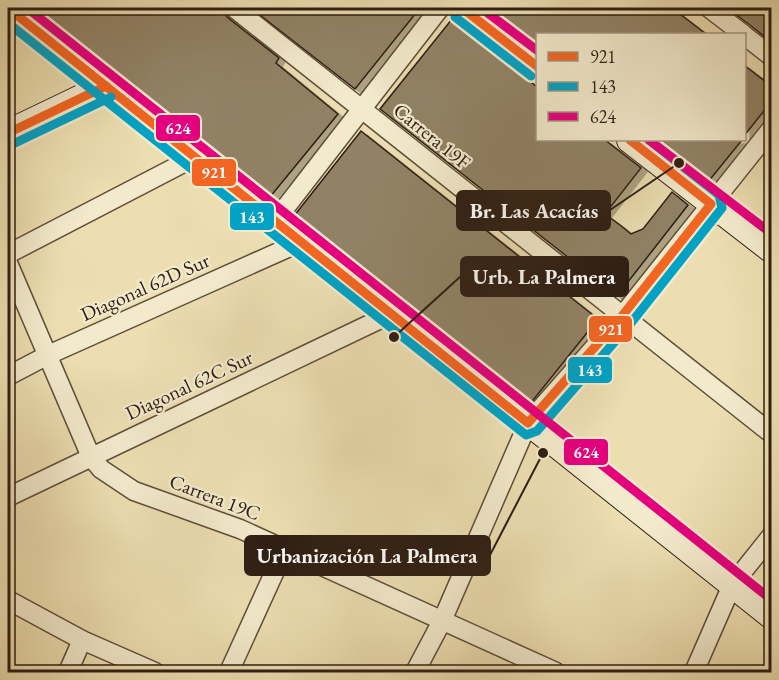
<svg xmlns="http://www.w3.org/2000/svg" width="779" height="680" viewBox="0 0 779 680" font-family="'EB Garamond',serif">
<defs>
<filter id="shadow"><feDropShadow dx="6" dy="4" stdDeviation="0" flood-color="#0004"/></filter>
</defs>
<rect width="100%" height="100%" fill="#ecdeb1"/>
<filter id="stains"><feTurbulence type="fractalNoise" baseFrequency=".00333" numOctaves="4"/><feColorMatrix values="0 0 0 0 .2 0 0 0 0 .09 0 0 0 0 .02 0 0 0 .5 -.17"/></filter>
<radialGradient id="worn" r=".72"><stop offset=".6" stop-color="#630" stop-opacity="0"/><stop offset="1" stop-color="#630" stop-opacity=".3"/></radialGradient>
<g fill="#918265" stroke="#2e1e13" stroke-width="1.5" filter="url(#shadow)">
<path d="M31,8H223L227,17L279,58L276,63L338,114L270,197Z"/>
<path d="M251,8H420L355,89Z"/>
<path d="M487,8H672L706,34H537V48Z"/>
<path d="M727,8H771V42L750,25Z"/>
<path d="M452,19L537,87V140H605L641,168L605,214L620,225L631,234L643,229L672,192L688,205L617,296L380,109Z"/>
<path d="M744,65L771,86V102L744,136Z"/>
<path d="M361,131L598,319L530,404L294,216Z"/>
<path d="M654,140H742L708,182Z"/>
</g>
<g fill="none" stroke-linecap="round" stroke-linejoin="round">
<g stroke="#5e4e3a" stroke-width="21">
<g id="street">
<path d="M234,8L772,434"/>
<path d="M709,8L743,34"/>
<path d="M744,35L772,57"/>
<path d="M275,221L440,8"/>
<path d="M8,254L195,157"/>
<path d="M8,263L91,457L101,469L134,491L240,529L556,672"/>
<path d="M8,376L48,355L301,242"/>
<path d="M8,497L391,314"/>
<path d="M8,600L82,640L155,672"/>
<path d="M68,672L82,640"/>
<path d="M229,672L285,549"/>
<path d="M415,672L442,621L528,423L622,316L772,128"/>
<path d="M694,672L732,585L772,535"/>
</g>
</g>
<g stroke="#2e1e13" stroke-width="28">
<g id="secondary">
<path d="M8,8L772,616"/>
<path d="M462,8L538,67"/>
<path d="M8,133L106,86"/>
<path d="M630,140L772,250"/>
</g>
</g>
<use href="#street" stroke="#f3eacc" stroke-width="18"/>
<use href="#secondary" stroke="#f3eacc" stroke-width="26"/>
<g stroke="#f3eacc" stroke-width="14">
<g id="bus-1">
<path d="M8,8L528,423L622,316L711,204L630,140"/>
<path d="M462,8L538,67"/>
<path d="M8,133L106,86"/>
</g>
</g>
<g stroke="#f3eacc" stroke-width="14">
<g id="bus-2">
<path d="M455,17L531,76"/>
<path d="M8,23L526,435L537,431L631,323L722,208L719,195L649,140"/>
<path d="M13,144L111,97"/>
</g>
</g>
<g stroke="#f3eacc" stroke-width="14">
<g id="bus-3">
<path d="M27,8L772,600"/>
<path d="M481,8L538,51"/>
<path d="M649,140L772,234"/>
</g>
</g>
<use href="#bus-1" stroke="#f26522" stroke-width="9"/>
<use href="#bus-2" stroke="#02a2c5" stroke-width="9"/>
<use href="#bus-3" stroke="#e5007d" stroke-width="9"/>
</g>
<g text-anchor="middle" stroke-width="4.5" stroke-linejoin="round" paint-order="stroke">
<g font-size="20" fill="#2e1e13" stroke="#f3eacc">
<text transform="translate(432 136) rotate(39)" y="7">Carrera 19F</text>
<text transform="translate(145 287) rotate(-24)" y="7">Diagonal 62D Sur</text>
<text transform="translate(189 385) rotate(-25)" y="7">Diagonal 62C Sur</text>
<text transform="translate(215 497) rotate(21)" y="7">Carrera 19C</text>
</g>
</g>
<path fill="none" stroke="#2e1e13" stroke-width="2" d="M679 163L610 210M394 337L461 276M543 453L490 555"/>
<g fill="#2e1e13" stroke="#f3eacc" stroke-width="2">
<circle cx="679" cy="163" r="6"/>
<circle cx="394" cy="337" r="6"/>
<circle cx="543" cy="453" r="6"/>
</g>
<g fill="#2e1e13" stroke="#2e1e13" stroke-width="2">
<rect x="457" y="191" width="153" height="39" rx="6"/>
<rect x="461" y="257" width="167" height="39" rx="6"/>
<rect x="245" y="536" width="245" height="39" rx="6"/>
</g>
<g font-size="21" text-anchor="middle" font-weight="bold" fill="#fff">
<text x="534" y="218">Br. Las Acacías</text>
<text x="544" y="284">Urb. La Palmera</text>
<text x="367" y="563">Urbanización La Palmera</text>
</g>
<g stroke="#f3eacc" stroke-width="2">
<rect x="155" y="114" width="46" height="28" rx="6" fill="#e5007d"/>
<rect x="191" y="158" width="46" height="29" rx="6" fill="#f26522"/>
<rect x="229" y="202" width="46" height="29" rx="6" fill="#02a2c5"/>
<rect x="588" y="315" width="45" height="28" rx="6" fill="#f26522"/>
<rect x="567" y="356" width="46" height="28" rx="6" fill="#02a2c5"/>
<rect x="563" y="438" width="46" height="28" rx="6" fill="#e5007d"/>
</g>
<g font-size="16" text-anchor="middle" font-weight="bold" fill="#fff">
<text x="178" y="134">624</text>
<text x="214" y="178">921</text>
<text x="252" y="223">143</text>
<text x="611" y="335">921</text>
<text x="590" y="376">143</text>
<text x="586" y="458">624</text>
</g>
<rect width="779" height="680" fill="none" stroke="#ecdeb1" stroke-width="30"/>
<rect x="9" y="9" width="761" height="662" fill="none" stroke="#2e1e13" stroke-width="3"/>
<rect x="15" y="15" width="749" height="650" fill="none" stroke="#2e1e13" stroke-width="1.5"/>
<rect x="536" y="33" width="210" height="108" fill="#f3eacc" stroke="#a49882" stroke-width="1.5"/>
<rect x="548" y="52" width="30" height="9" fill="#f26522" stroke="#a49882" stroke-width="1.5"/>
<text x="590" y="63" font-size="18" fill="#2e1e13">921</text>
<rect x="548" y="82" width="30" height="9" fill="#02a2c5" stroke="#a49882" stroke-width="1.5"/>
<text x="590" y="93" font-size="18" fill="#2e1e13">143</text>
<rect x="548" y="112" width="30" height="9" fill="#e5007d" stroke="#a49882" stroke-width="1.5"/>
<text x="590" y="123" font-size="18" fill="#2e1e13">624</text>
<rect width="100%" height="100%" filter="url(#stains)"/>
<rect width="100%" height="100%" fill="url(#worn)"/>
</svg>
